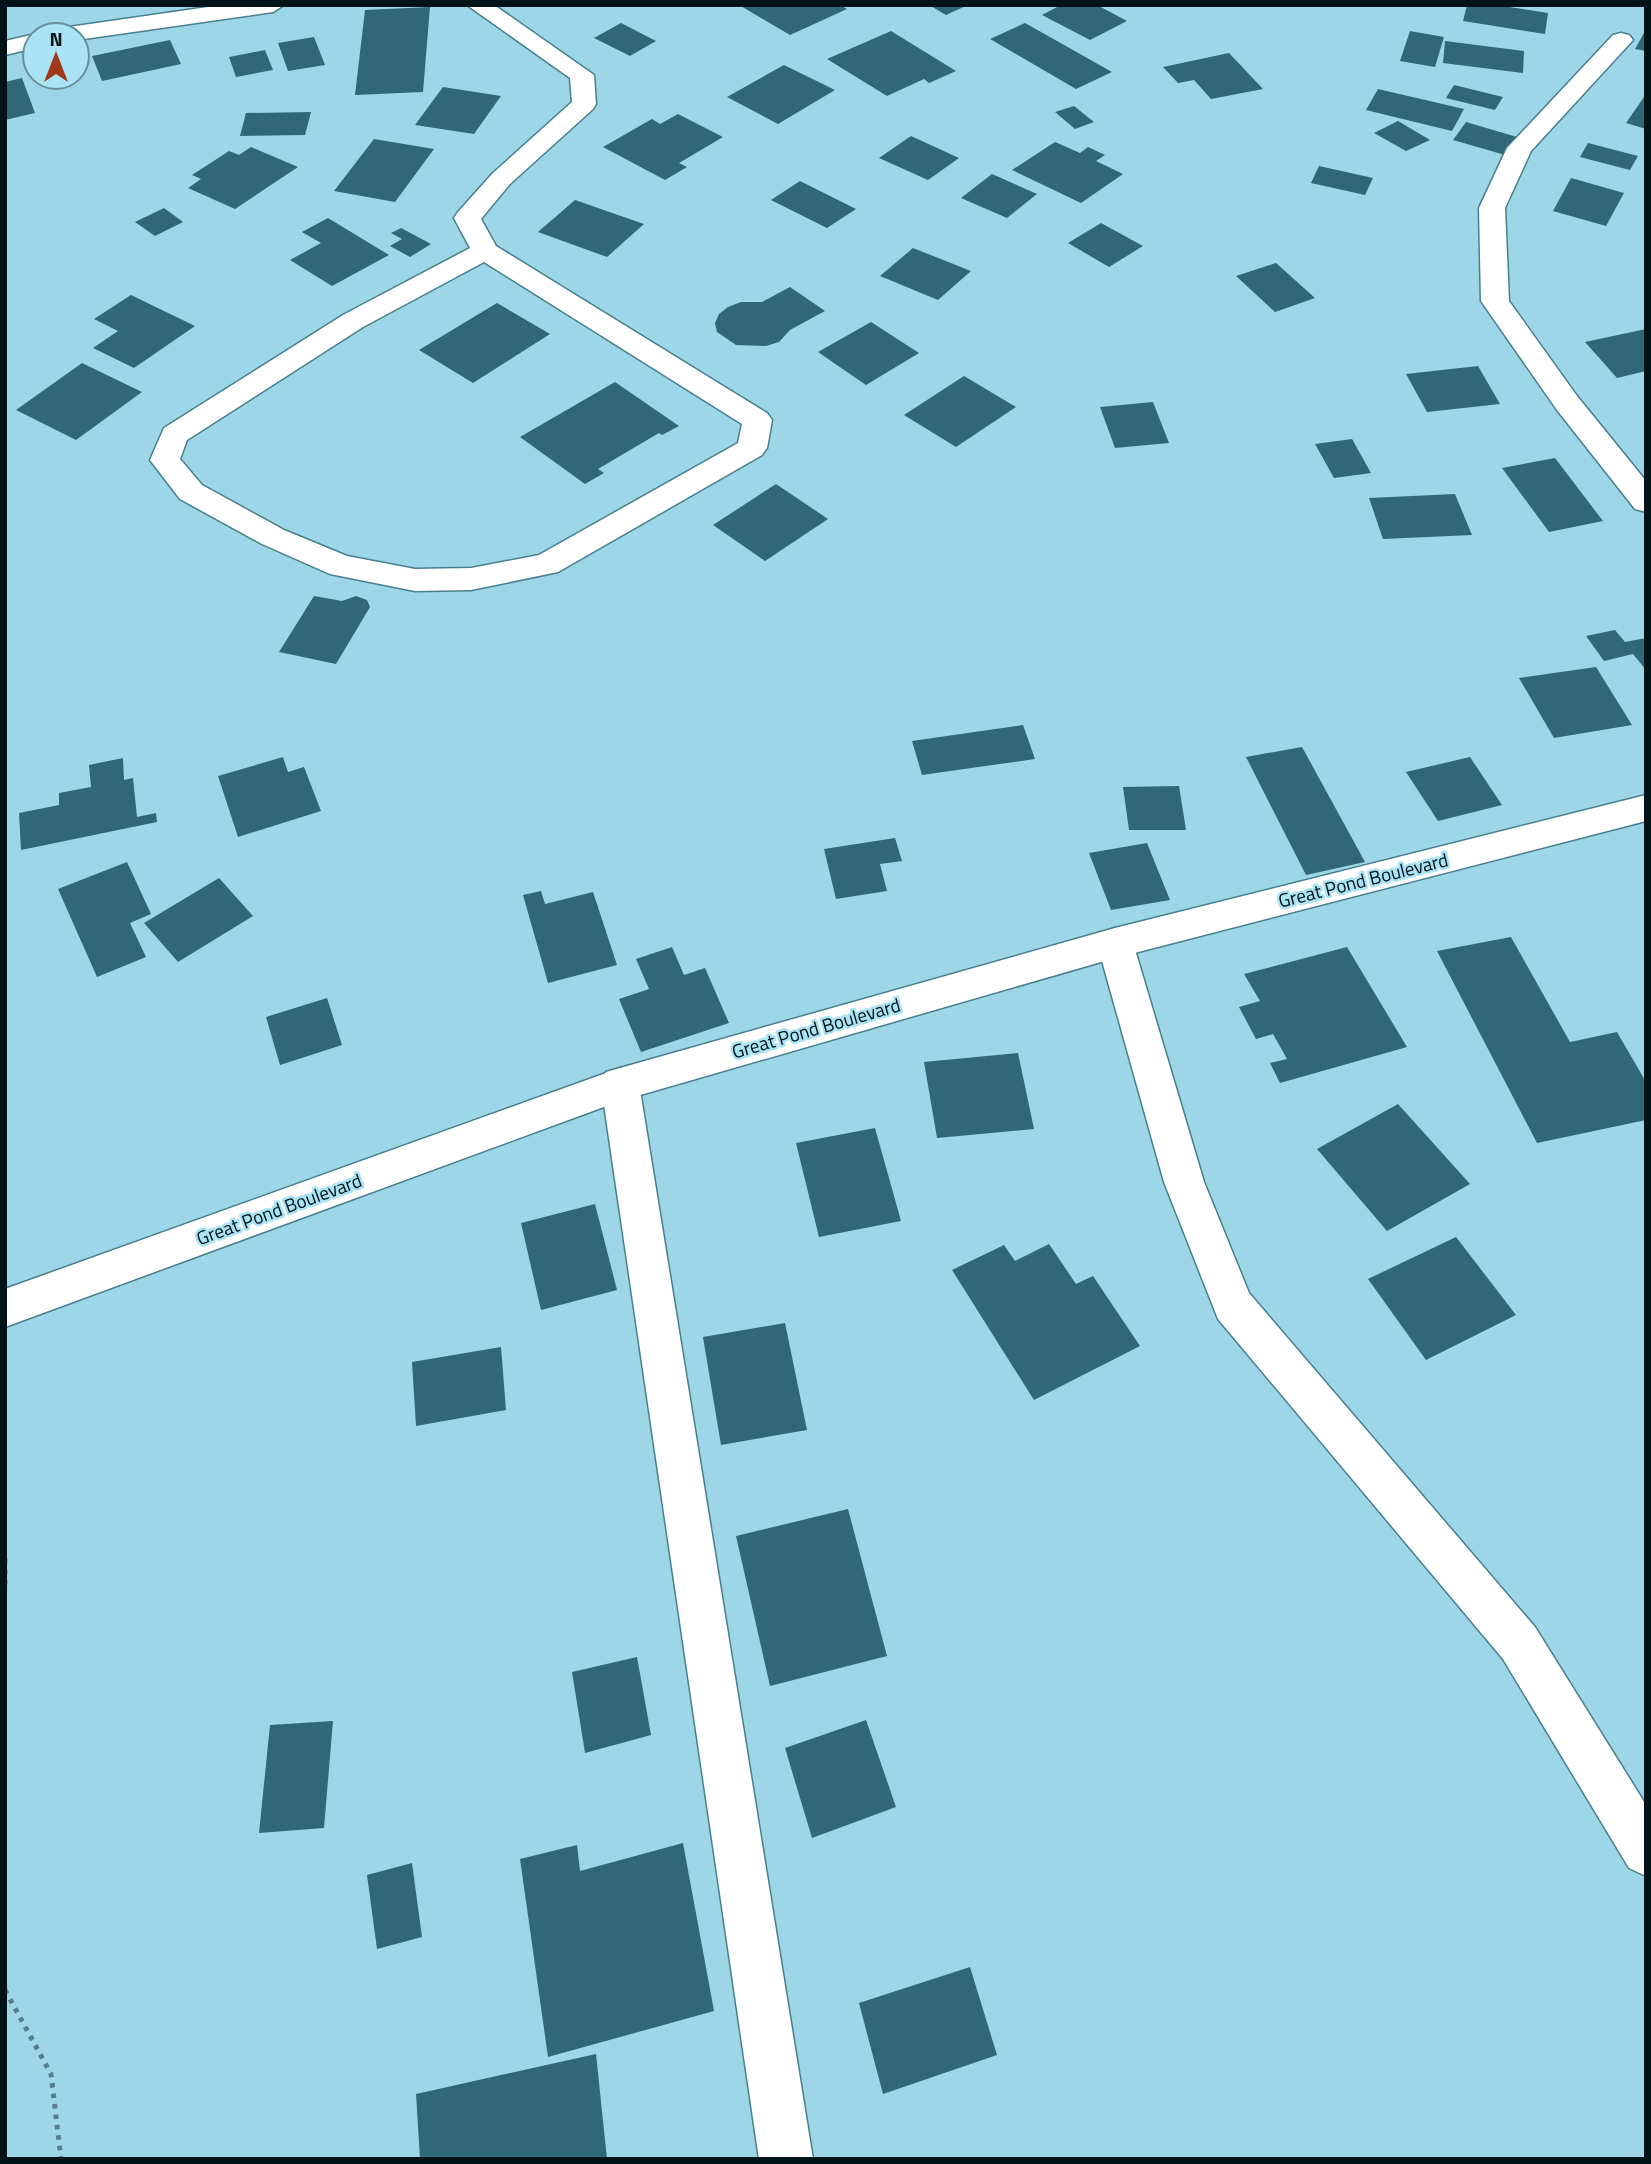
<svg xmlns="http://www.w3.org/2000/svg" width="1651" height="2164" viewBox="0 0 1651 2164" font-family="'Titillium Web',sans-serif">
<rect width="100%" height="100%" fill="#9dd6e6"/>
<g fill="#306876">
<path d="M739,5H840L847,9L790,35Z"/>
<path d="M929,5H968L946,15Z"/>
<path d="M1061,5H1097L1127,21L1090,40L1042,15Z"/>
<path d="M1467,5H1496L1548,13L1545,34L1463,21Z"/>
<path d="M430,7L423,92L355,95L365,10Z"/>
<path d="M621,23L656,41L630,56L594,38Z"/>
<path d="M1025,23L1112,72L1076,89L990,39Z"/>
<path d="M891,31L956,71L929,83L924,79L887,96L827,59Z"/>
<path d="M1410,31L1444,37L1435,67L1400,61Z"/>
<path d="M1644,33H1646V51L1635,49Z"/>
<path d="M314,37L325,65L288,71L278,43Z"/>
<path d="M170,40L181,64L102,81L92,56Z"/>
<path d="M1445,41L1524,51L1523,73L1443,63Z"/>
<path d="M265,50L273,70L236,77L229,57Z"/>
<path d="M1229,53L1263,89L1211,99L1194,80L1178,83L1163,67Z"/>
<path d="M784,65L835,90L778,124L727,97Z"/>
<path d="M22,78L35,113L5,120V82Z"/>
<path d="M1454,85L1503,97L1495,110L1446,98Z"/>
<path d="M443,87L501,96L474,134L415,125Z"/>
<path d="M1378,89L1464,109L1452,131L1366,110Z"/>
<path d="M1646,94V129L1626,123Z"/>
<path d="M1074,106L1094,122L1075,129L1055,112Z"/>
<path d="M311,112L305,135L240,136L246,113Z"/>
<path d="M678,114L723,137L679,163L687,167L665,180L603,147L652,119L660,124Z"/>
<path d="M1398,121L1430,140L1406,151L1374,133Z"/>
<path d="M1466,122L1517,137L1505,155L1453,140Z"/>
<path d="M911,136L959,158L928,180L879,158Z"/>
<path d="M374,139L434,149L395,202L334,191Z"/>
<path d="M1055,142L1080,153L1088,147L1105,155L1096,161L1123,174L1081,203L1012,170Z"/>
<path d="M1588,143L1638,156L1630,170L1580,157Z"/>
<path d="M251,147L298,167L235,209L188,188L201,179L192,175L229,151L239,155Z"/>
<path d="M1319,166L1373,178L1365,195L1311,183Z"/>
<path d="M992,174L1037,194L1007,218L961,198Z"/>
<path d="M1571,178L1624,193L1606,226L1553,211Z"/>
<path d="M800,181L856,209L827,228L771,200Z"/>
<path d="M575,200L644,224L607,257L538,232Z"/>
<path d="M164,208L183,222L155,236L135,222Z"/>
<path d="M328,218L389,255L332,286L290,260L321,243L302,232Z"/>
<path d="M1101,223L1143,246L1109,267L1068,243Z"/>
<path d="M401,228L431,244L410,257L390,246L402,239L391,233Z"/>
<path d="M913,248L971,271L938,300L880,276Z"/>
<path d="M1276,263L1315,298L1275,312L1236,276Z"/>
<path d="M790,287L825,311L790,330L779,342L766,346L736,345L717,332L715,323L719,314L728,307L741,302H762Z"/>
<path d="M131,295L195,326L134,368L93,348L118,331L94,319Z"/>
<path d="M497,303L550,334L473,383L419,350Z"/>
<path d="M871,322L919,353L866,385L818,352Z"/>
<path d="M1646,329V371L1617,378L1585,342Z"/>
<path d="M82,363L142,392L76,440L16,410Z"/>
<path d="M1478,366L1500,404L1427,412L1406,374Z"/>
<path d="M964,376L1016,407L956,447L904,415Z"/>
<path d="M615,382L679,426L662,435L659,433L598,469L604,473L585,484L520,437Z"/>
<path d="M1153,402L1169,443L1115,448L1100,407Z"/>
<path d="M1352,439L1371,473L1334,478L1315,444Z"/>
<path d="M1555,458L1603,521L1549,532L1502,468Z"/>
<path d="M776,484L828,519L765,561L713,525Z"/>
<path d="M1455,494L1472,535L1383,539L1369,498Z"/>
<path d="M314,596L342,601L356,596L367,600L370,607L336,664L279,652Z"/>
<path d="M1615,630L1625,642L1646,638V670L1633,654L1604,661L1586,636Z"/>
<path d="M1596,667L1632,725L1554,738L1519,678Z"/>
<path d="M1023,725L1035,759L922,775L912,741Z"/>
<path d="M1302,747L1365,862L1306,875L1246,757Z"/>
<path d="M283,757L288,772L304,767L321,811L238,837L218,776Z"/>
<path d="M1470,757L1502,805L1438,821L1406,772Z"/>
<path d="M123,758L124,780L133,778L137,817L156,813L157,822L21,850L19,813L59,805V793L91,787L89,765Z"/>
<path d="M1179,786L1186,830H1129L1123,787Z"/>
<path d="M895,838L902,861L880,864L887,891L836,899L824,849Z"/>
<path d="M1147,843L1170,900L1111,910L1089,853Z"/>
<path d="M127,862L151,914L130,923L146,957L97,977L58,889Z"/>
<path d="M219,878L253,916L178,962L144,923Z"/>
<path d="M541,891L545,904L593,892L617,965L548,983L523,895Z"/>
<path d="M1511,937L1570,1042L1617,1032L1646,1082V1120L1537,1143L1437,951Z"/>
<path d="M672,947L684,975L705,968L729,1023L641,1052L619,999L649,989L636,959Z"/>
<path d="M1347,947L1407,1047L1280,1083L1270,1063L1287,1059L1273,1034L1256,1039L1239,1007L1260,1001L1244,974Z"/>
<path d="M327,998L342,1045L280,1065L266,1017Z"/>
<path d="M1018,1053L1034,1129L937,1138L924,1062Z"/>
<path d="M1398,1104L1470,1184L1387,1231L1317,1149Z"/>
<path d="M875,1128L901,1221L819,1237L796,1143Z"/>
<path d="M595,1204L617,1290L541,1310L521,1223Z"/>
<path d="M1456,1237L1516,1315L1426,1360L1368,1279Z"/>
<path d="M1049,1244L1076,1284L1093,1276L1140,1346L1034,1400L952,1270L1004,1245L1015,1261Z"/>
<path d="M785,1323L807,1430L721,1445L703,1337Z"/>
<path d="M501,1347L506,1410L416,1426L412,1362Z"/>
<path d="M848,1509L887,1656L770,1686L736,1536Z"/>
<path d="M637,1657L651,1735L585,1753L572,1672Z"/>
<path d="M866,1720L896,1807L812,1838L785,1748Z"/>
<path d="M333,1721L324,1828L259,1833L270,1725Z"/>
<path d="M683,1843L714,2011L548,2057L520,1859L577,1845L580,1871Z"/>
<path d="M412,1863L422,1937L377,1949L367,1875Z"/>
<path d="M970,1967L997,2055L883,2094L859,2003Z"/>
<path d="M596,2054L607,2159H420L416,2094Z"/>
</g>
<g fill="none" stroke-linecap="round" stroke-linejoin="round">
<g stroke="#487f8e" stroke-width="3">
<g id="street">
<path d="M222,5H284L273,12L77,40V35H50L54,30L62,28Z"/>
<path d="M467,5H494L594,75L596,104L593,109L510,184L481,219L496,246L767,413L772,420L767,448L762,455L558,572L471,590L415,591L330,574L262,544L180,499L150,460L164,428L343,315L470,248L454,218L458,212L492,174L572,102L570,78ZM484,262L742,424L738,443L539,555L471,568L415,569L347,556L284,530L202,485L180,459L187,440L363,327Z"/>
<path d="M1621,33L1629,35L1633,40L1531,151L1505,208L1509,301L1577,396L1646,481V512L1635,509L1557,410L1481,301L1479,208L1507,148L1613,35Z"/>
<path d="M35,34L40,35H35V48L5,55V41Z"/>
<path d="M1115,928L1128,933L1133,943L1204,1182L1249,1293L1535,1627L1646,1805V1876L1629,1868L1503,1659L1218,1319L1164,1182L1097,943L1102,933Z"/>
<path d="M620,1068L634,1072L639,1084L813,2159H759L601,1084L606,1072Z"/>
</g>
</g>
<g stroke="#487f8e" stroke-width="3">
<path id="secondary" d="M1646,795V821L1115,958L623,1100L5,1327V1289L620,1068L1115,928Z"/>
</g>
<g stroke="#567d89" stroke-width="5" stroke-dasharray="4.5 6" stroke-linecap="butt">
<path d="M5,1559V1589"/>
<path d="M5,1990L51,2074L61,2159"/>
</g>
<use href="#street" fill="#fff" fill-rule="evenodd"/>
<use href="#secondary" fill="#fff" fill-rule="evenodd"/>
</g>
<g text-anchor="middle" stroke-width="5" stroke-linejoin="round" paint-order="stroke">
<g font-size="19" fill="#001319" stroke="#aae3f3">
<text transform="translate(1363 880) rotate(-14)" y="7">Great Pond Boulevard</text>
<text transform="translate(816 1028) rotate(-16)" y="7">Great Pond Boulevard</text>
<text transform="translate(279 1209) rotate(-20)" y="7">Great Pond Boulevard</text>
</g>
</g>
<rect width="1651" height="2164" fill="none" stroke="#001319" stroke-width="14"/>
<g transform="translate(56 56)"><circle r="33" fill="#aae3f3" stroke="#66909c" stroke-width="2"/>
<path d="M0-5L12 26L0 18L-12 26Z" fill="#a13a1a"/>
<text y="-10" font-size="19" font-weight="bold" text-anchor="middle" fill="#001319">N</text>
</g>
</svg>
